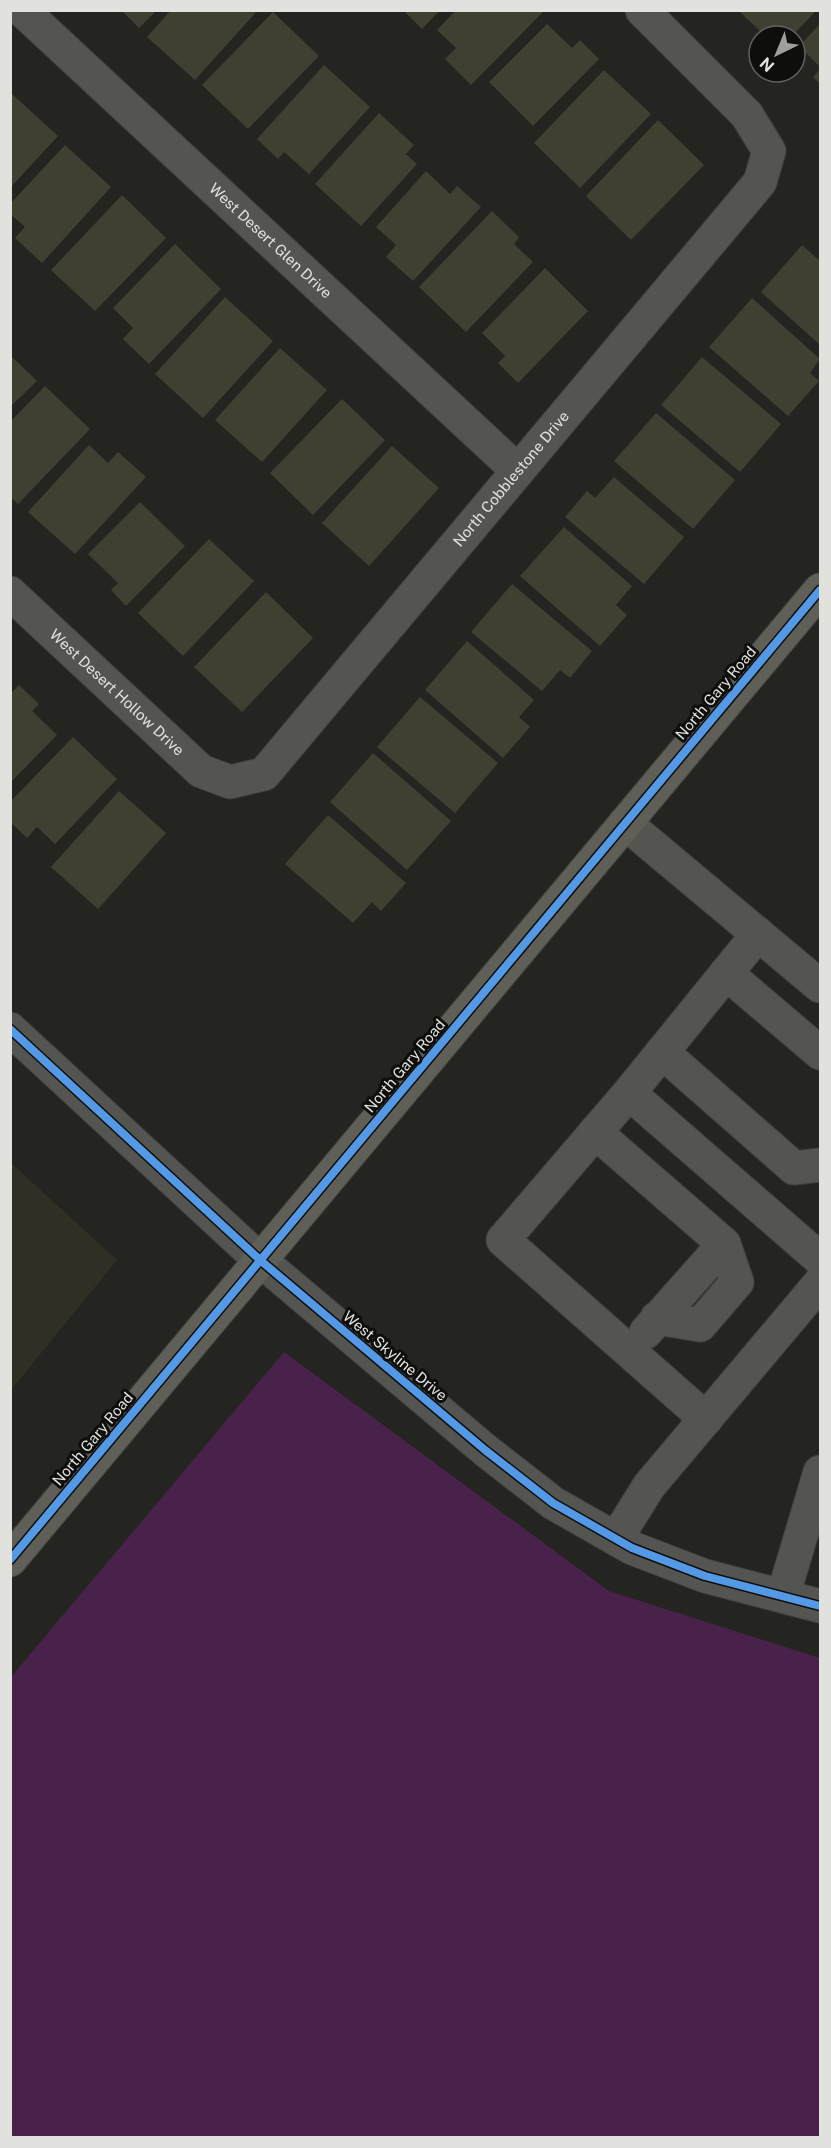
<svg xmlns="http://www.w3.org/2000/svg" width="831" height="2148" viewBox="0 0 831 2148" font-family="'Public Sans',sans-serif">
<rect width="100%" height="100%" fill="#242521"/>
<path fill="#2f2f25" d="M10,1162L117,1260L11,1390H10Z"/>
<path fill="#48224a" d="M284,1352L609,1591L820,1658V2137H11V1677Z"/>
<g fill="#3f3f32">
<path d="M121,10H157L139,28Z"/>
<path d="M171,10H258L195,80L147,37Z"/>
<path d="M403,10H440L422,29Z"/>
<path d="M456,10H545L471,85L445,59L456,48L437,30Z"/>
<path d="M738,10H817L792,36H765Z"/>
<path d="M273,12L319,56L248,129L202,85Z"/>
<path d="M547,24L572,48L580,40L599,59L533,126L489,82Z"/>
<path d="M820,24V67L799,46Z"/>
<path d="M324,65L370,107L309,174L284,152L278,159L257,139Z"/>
<path d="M820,69V84L813,77Z"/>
<path d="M604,70L651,114L580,188L534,143Z"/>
<path d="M12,94L58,136L10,188V95Z"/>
<path d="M379,113L414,145L406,154L417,164L361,226L315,184Z"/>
<path d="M658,120L704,165L631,240L586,196Z"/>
<path d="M65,145L111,187L42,263L15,238L25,227L10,214V204Z"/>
<path d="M426,171L450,194L457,186L481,207L413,281L386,257L396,245L376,227Z"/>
<path d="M122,195L166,238L95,311L51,270Z"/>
<path d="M492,211L519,237L514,244L533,262L466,332L419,287Z"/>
<path d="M175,244L221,289L149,364L123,339L133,328L113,308Z"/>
<path d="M802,245L820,261V345L761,292Z"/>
<path d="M545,268L588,311L518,383L498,363L505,356L482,333Z"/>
<path d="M225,297L273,341L203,418L155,374Z"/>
<path d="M752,298L820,359L810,373L819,381L788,416L709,347Z"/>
<path d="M280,348L327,390L262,462L215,420Z"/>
<path d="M10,355L37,381L10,407Z"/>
<path d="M702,357L781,424L740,472L661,405Z"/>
<path d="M45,386L90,429L18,504L10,497V422Z"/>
<path d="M342,399L385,440L313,515L270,473Z"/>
<path d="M656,413L735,480L693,529L614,461Z"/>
<path d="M89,445L108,463L118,452L146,477L75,554L28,512Z"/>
<path d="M392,446L439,488L369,566L322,523Z"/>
<path d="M614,477L684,537L644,584L565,517L587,491L595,498Z"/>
<path d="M140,502L185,546L126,606L111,590L118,583L88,554Z"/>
<path d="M564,527L632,586L616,605L627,615L600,646L520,576Z"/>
<path d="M209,539L254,581L183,656L138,613Z"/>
<path d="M512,584L592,651L570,678L560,670L542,691L471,632Z"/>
<path d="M266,592L313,638L242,712L194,667Z"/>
<path d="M467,641L534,700L519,717L530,727L503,758L425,690Z"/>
<path d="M19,685L39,704L32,711L57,735L10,783V694Z"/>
<path d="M420,697L498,763L455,813L377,747Z"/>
<path d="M73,737L117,779L55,844L37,827L27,838L10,822V802Z"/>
<path d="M373,753L451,821L407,870L330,802Z"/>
<path d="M119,791L166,833L98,909L51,867Z"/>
<path d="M328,815L406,883L381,911L372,902L353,923L285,864Z"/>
</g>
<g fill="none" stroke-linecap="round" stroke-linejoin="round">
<g stroke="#3f403d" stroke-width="35">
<g id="minor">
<path id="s1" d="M22,10L518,471"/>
<path id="s2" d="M10,593L201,771L230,782L264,774L760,182L769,151L747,115L642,10"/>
<path d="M625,823L820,986"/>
<path d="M726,973L820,1053"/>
<path d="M10,1029L260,1260L485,1450L553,1503L632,1548L705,1576L820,1606"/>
<path d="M662,1052L794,1168L820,1165"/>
<path d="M629,1093L758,934"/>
<path d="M595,1132L724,1244L737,1282L700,1325L657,1318"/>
<path d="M646,1332L724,1244"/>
<path d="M706,1419L503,1240L629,1093L820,1259"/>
<path d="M616,1539L649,1486L820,1283"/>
<path d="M783,1596L820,1472"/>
</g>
</g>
<g stroke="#3f403d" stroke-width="35">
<path id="major" d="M10,1560L820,590"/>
</g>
<use href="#minor" stroke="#545451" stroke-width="33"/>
<use href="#major" stroke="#5f5f58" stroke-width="33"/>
<g stroke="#0e0e0c" stroke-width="11">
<g id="cycleway">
<path d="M10,1029L260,1260L485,1450L553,1503L632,1548L705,1576L820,1606"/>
<path d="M10,1560L820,590"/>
</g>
</g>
<use href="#cycleway" stroke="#5399e6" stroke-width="8"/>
</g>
<g text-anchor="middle" stroke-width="6" stroke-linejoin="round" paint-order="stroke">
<g font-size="15" fill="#e1e1de" stroke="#0e0e0c">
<text dy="5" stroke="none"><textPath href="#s1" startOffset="339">West Desert Glen Drive</textPath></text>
<text dy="5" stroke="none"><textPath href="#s2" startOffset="712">North Cobblestone Drive</textPath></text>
<text dy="5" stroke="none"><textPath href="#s2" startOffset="146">West Desert Hollow Drive</textPath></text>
<text transform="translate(716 693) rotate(-50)" y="5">North Gary Road</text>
<text transform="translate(405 1066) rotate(-50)" y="5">North Gary Road</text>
<text transform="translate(395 1356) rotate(40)" y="5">West Skyline Drive</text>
<text transform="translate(93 1439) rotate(-50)" y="5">North Gary Road</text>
</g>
</g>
<rect width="831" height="2148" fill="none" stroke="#e1e1de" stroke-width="24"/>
<g transform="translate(777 54) rotate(223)"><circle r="28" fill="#0e0e0c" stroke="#626260" stroke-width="1.5"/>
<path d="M0-4.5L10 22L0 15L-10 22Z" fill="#9f9f9c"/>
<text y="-9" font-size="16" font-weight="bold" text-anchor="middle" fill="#e1e1de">N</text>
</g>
</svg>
